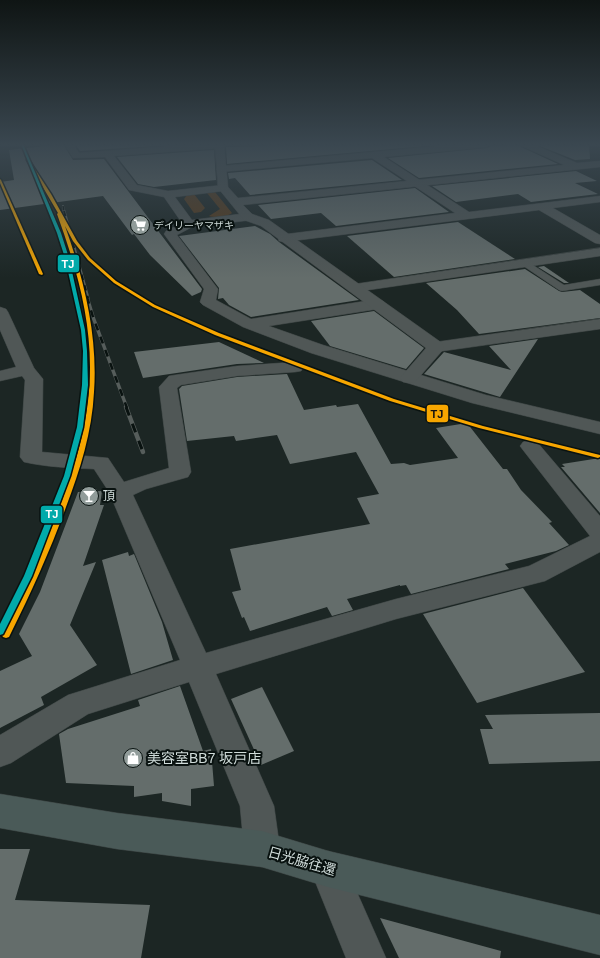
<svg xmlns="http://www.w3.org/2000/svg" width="600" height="958" viewBox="0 0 600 958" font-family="Helvetica,'Noto Sans JP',sans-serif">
<rect width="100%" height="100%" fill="#1c2624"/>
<g fill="#573a1a">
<path d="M215,192L232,213C227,217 215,218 209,216L220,209L207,193Z"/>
<path d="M194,194L205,208L201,212L194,213L184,199L187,195Z"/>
</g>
<g fill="#646d6b">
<path d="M63,144L73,160L104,159L202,289L201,292L192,296L150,255L134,234L132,235L103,196L0,210V182L14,180L9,150Z"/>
<path d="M75,144H184L80,151Z"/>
<path d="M266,144H447L227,164L226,147L266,146Z"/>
<path d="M515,144H520L521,147L558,164L419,178L388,158L487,148L491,146Z"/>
<path d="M535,144H589L590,159L575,160Z"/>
<path d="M214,150L216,180L154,187L138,184L117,157Z"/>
<path d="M372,160L402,180L250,195L235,178L229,179L228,173Z"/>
<path d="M576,171L597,181L575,183L598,194L531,202L518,194L456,202L432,186Z"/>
<path d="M415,188L449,212L336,226L321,213L271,219L258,205Z"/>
<path d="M458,222L515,259L394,277L347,236Z"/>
<path d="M255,226L270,234L279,242L359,300L251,317L229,305L223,298L218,299L219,288L179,236Z"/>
<path d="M544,266L569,283H564L538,267Z"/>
<path d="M525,269L559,291L562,292L580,290L600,304V318L479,334L457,310L426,283Z"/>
<path d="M374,311L424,348L406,369L330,346L311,321Z"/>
<path d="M538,339L500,397L424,374L444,352L511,370L489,346Z"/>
<path d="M219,342L264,363L237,364L143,378L134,352Z"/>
<path d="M287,374L304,410L336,405L337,407L358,404L391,464L404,463L410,465L458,458L436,428L467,423L503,469H507L521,490L552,522L549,523L569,545L556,551L505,564L509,569L411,594L406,585L400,586V585L347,599L353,610L332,616L327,607L250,631L244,617L242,618L232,592L241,590L230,549L370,524L357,498L379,494L356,452L290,464L277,435L236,441L234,436L187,441L179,389L182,386L237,377Z"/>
<path d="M600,458V513L561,467H565L562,464Z"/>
<path d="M102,491L100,505H104L83,566L96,562L70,625L97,665L41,697L44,705L0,728V671L32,656L19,634L40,592L78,492Z"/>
<path d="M128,552L129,556L134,554L162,622L173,660L131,674L102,560Z"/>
<path d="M523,588L585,672L477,703L423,614Z"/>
<path d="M180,686L203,751L211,749L214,786L191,789V806L162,801V793L134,797V786L66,783L59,734L68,729L140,706L138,700Z"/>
<path d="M262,687L294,751L261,765L231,699Z"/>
<path d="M600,713V761L489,764L480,729H493L485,715Z"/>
<path d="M0,849H30L15,900L150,905L141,958H0Z"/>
<path d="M380,918L501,951L500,958H399Z"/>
</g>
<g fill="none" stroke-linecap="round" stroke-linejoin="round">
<g stroke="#3b4342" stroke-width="1">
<path id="service" d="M525,260L564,285L600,279V285L562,291L559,290L522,265L521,263Z"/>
</g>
<g stroke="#3b4342" stroke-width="1">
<g id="minor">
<path d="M64,144H73L79,153L200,144H223L222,147L219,148L114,156L137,185L168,191L223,185L227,186L228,188L223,191L175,197L192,220L248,213L252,214L254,217L252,220L192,227L177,235L218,289L216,300L251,319L378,299L383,301L386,304L383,307L378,309L269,326L323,345L486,395L600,422V434L472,403L311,353L243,327L203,305L200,302L204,289L164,234L166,231L182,223L164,197L129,190L105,157L73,158Z"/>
<path d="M460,144H492L487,147L384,157L469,212L600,196V202L553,208L600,235V244L595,243L539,210L284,242L279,241L278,238L279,235L455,213L372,158L221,172L216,169L221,166Z"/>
<path d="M600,248V256L355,292L350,291L348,288L350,285L355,284Z"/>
<path d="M0,307L6,309L8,312L34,368L43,379L42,452L108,458L124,482L169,468L159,387L169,376L175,375L237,366L295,362L301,363L304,367L301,371L295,372L237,376L181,385L177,388L191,472L188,477L146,489L133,495L206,653L396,599L529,566L590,536L523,450L520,446L523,442L530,440L537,442L600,516V552L545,581L396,619L216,674L274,806L280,849L275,862L262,867L249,862L244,849L240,806L189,682L88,714L11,763L0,767V735L68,695L180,660L109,492L94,469C70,468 46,467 24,462L20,457L25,380L22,376L0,381V371L16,367L0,330Z"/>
<path d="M600,319V329L436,352L430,351L428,347L430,343L436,342Z"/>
<path d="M328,851L341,856L386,958H346L310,869L315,856Z"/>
</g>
</g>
<g stroke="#3b4342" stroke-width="1">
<path id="tertiary" d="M215,144H224L228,187L238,198L564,165L522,146L521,144H532L577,163L600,161V167L243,205L252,214L269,220L442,343L444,347L442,351L415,382L409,383L403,382L400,378L426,348L261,226L244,220L218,188Z"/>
</g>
<g stroke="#3b4342" stroke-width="1">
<path id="primary" d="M0,794L117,813L262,831L328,851L600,915V955L328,887L262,867L117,849L0,828Z"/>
</g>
<use href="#service" fill="#505756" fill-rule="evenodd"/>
<use href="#minor" fill="#505756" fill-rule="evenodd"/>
<use href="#tertiary" fill="#505756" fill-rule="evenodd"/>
<use href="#primary" fill="#4a5a58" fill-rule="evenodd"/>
<g stroke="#565d5b" stroke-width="2">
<path id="rail-far3" d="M63,206L64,212"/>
</g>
<g stroke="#565d5b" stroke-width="3">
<path id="rail-far2" d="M64,211L88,298"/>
</g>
<g stroke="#565d5b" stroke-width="3.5">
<path id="rail-far1" d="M87,297L93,317L127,408"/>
</g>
<g stroke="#565d5b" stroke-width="4.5">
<path id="rail" d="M126,407L143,452"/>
</g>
<use href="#rail-far3" stroke="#091210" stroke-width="1.5" stroke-dasharray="4.5" stroke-linecap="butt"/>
<use href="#rail-far2" stroke="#091210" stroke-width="2" stroke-dasharray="5.5" stroke-linecap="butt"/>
<use href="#rail-far1" stroke="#091210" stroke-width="2.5" stroke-dasharray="7" stroke-linecap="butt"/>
<use href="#rail" stroke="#091210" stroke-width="3" stroke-dasharray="9" stroke-linecap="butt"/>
<g stroke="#091210" stroke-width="3">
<g id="rail-1">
<path d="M27,160H29L51,194L77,241L90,258L116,281L155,305L219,333L394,399L483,426L600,455V457L598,458L479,428L390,401L215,335L153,307L114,283L88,260L73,241L65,226C84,279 98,336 94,392C92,432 80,470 66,507C50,551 31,593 10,635L9,637L6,638L3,637L2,635C23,595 42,553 58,511C76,463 90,420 90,367C90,314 75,263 57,214L58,213Z"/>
<path d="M0,179L1,180L43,274L42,275L39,274L0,183Z"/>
</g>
</g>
<use href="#rail-1" fill="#f7a600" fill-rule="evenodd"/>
<g stroke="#091210" stroke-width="3">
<path id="metro-1" d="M21,144H23L61,233L69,258L85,330L87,351L88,385L83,427L70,476L32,576L3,634L0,635V624L24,576L64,476L77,427L82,385L83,351L81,330L65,258L57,233Z"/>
</g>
<use href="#metro-1" fill="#01aaaa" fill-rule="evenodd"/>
</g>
<linearGradient id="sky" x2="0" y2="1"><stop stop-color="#0f1514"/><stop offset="0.52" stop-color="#3a4750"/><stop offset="1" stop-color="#3a4750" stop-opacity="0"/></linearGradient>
<rect width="600" height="278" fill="url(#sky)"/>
<defs>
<g id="supermarket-disc" transform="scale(1)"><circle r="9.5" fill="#919c9a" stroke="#091210"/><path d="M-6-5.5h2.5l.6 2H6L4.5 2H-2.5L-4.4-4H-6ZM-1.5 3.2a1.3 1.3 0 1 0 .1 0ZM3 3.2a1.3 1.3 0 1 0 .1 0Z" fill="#fff"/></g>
<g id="bar-disc" transform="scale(1)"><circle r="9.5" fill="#919c9a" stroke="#091210"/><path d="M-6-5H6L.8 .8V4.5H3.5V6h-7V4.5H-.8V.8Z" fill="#fff"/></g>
<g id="shop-disc" transform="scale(1)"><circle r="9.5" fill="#919c9a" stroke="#091210"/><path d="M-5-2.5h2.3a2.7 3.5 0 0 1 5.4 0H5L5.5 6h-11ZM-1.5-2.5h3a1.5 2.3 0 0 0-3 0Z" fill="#fff"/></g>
</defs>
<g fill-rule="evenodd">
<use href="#supermarket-disc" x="140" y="225"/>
<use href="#bar-disc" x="89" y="496"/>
<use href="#shop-disc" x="133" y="758"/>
</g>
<g text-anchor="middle" stroke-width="4" stroke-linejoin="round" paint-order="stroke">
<g font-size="10" fill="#d0dcda" stroke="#091210" text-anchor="start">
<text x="154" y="229">デイリーヤマザキ</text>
</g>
<g font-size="12" fill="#d0dcda" stroke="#091210" text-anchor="start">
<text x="103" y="500">頂</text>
</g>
<g font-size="14" fill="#d0dcda" stroke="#091210" text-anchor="start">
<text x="147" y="763">美容室BB7 坂戸店</text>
</g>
<g font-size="14" fill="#d0dcda" stroke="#091210">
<text transform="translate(302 861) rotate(16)" y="5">日光脇往還</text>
</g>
</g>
<g stroke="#091210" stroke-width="1.5">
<rect x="57" y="254" width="23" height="19" rx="4" fill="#01aaaa"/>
<rect x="426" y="404" width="23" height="19" rx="4" fill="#f7a600"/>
<rect x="40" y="505" width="23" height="19" rx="4" fill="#01aaaa"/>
</g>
<g font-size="11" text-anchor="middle" font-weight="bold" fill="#fff">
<text x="68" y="268">TJ</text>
<text x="52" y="518">TJ</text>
</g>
<g font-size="11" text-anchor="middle" font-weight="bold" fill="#111">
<text x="437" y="418">TJ</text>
</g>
</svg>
